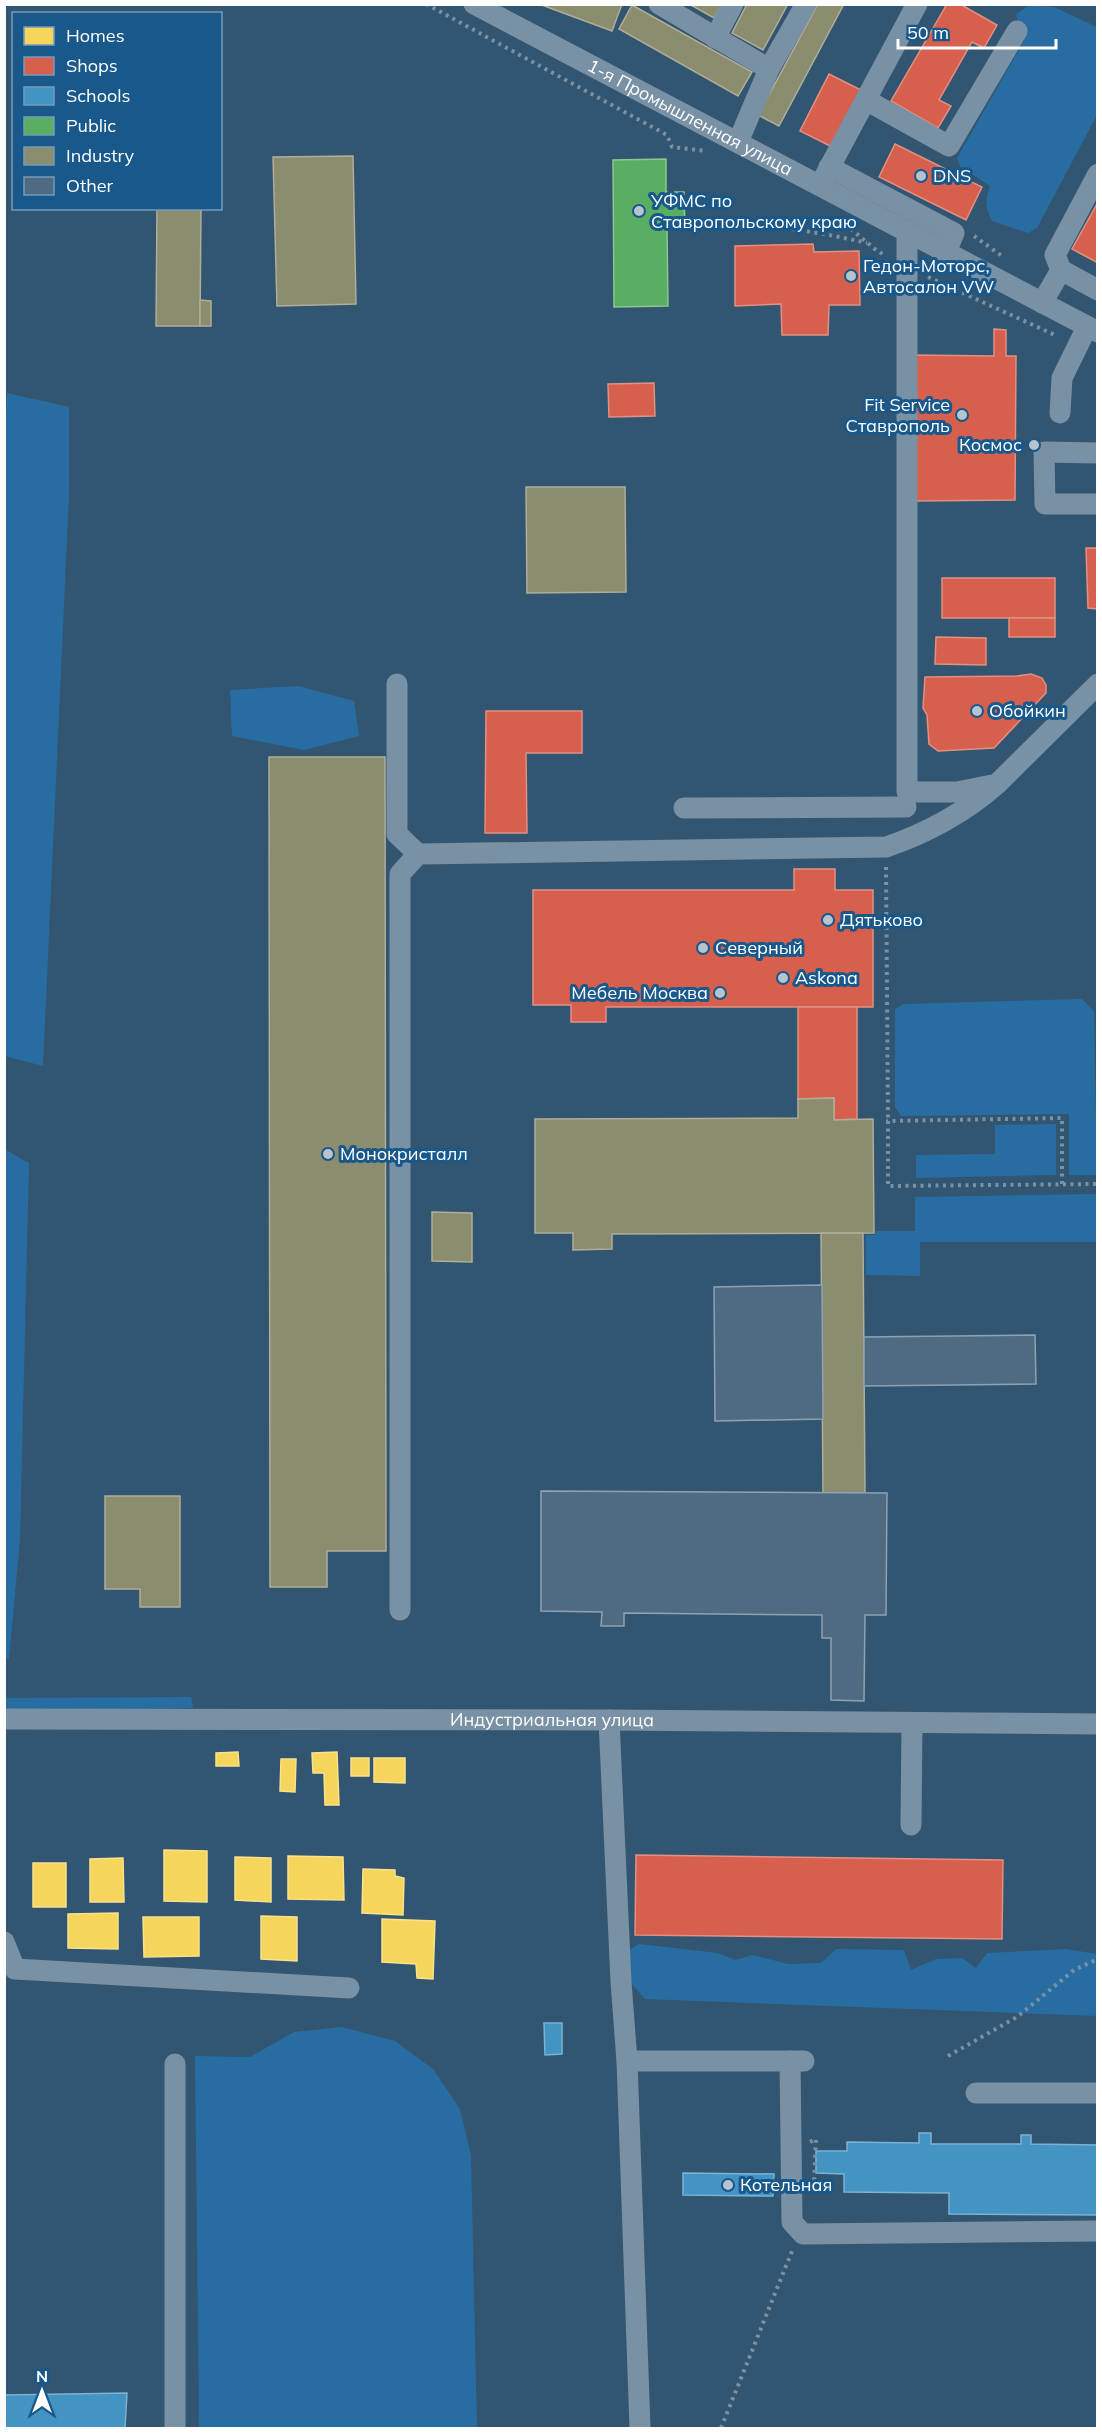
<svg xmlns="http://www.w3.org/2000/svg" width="1102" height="2433" viewBox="0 0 1102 2433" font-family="Mulish,sans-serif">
<rect width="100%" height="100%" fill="#325571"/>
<g fill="#286da1">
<path d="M1030,5L1054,7L1097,27V115L1037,228L1028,233L992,221C985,208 985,200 990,186L960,166L957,158L1024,41L1016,14Z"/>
<path d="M7,393L69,407V495L43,1066L5,1056L4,460Z"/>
<path d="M298,686L354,701L359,736L304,750L232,736L230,690Z"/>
<path d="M1082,999L1094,1011L1097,1175H1069V1114L901,1116L895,1107V1009L904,1004Z"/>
<path d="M1056,1124V1175L916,1178V1155L995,1154V1125Z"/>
<path d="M4,1149L29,1163L20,1540L9,1659H5Z"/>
<path d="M1097,1194V1242H920V1276L866,1275V1235H875L876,1231H915V1197Z"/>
<path d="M191,1697L193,1708L5,1712L4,1698Z"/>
<path d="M639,1944L718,1953L735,1960L753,1955L788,1964L821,1963L836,1949L904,1950L911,1970L936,1959L962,1958L976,1968L987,1953L1066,1949L1097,1954V2016L645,1999L625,1976L624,1953Z"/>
<path d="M342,2027L395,2041L433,2069L460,2109L471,2155L477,2428H199L195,2056L250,2057L294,2032Z"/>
</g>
<g fill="#f6d55c" stroke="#f9e28d" stroke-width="1.5">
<path d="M238,1752L239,1766H216V1753Z"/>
<path d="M337,1752L339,1805H325L324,1773H313L312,1753Z"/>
<rect x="351" y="1758" width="18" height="18"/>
<path d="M374,1758H405V1783L374,1782Z"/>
<path d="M281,1759H296L295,1792L280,1791Z"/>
<path d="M164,1850L207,1851V1902L164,1901Z"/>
<path d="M288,1856L343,1857L344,1900L288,1899Z"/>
<path d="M235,1857L271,1858V1902L235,1900Z"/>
<path d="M123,1858L124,1902H90V1859Z"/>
<rect x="33" y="1863" width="33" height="44"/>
<path d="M363,1869L395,1870V1876L404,1878L403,1915L362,1913Z"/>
<path d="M118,1913V1949L68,1948V1914Z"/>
<path d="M261,1916L297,1917V1961L261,1959Z"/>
<path d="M143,1917H199V1956L144,1957Z"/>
<path d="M382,1919L435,1921L433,1979L417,1978L416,1964L382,1962Z"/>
</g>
<g fill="#d6604d" stroke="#e29082" stroke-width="1.5">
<path d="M947,4H960L997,25L984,48L972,42L939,100L951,106L938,128L891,101Z"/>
<path d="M829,74L861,90L832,147L800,131Z"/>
<path d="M895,144L982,187L966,220L879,177Z"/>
<path d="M1098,202V263L1072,249Z"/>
<path d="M813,244L814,252L859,251L860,305H829L828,335H782L781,304L735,306V246Z"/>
<path d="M994,329L1006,330V356H1016L1015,500L915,501L913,355L994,356Z"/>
<path d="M654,383L655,416L609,417L608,384Z"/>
<path d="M1086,548H1098V609L1088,608Z"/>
<rect x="942" y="578" width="113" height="40"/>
<rect x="1009" y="618" width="46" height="19"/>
<path d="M936,637L986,638V665L935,664Z"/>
<path d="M1031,674L1042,678L1046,685V693L994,748L938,751L929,744L927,715L923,708L925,677L1017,676Z"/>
<path d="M486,711H582V753H526L527,833H485Z"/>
<path d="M794,869H835V890H873V1007H606V1022H571V1005H533V890H794Z"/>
<path d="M798,1007H857V1119L834,1120V1098L798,1099Z"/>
<path d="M636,1855L1003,1860L1002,1939L635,1935Z"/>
</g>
<g fill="#4393c3" stroke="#7bb3d5" stroke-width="1.5">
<path d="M544,2023H562V2054L545,2055Z"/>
<path d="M919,2133H931V2144H1021V2135H1031V2144L1098,2145V2215L949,2214V2193L844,2192V2174L816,2173V2151H847V2142L919,2143Z"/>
<path d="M683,2173L774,2174L773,2196L683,2195Z"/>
<path d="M127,2393L125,2428H4V2395Z"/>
</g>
<path fill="#5aae61" stroke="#8cc690" stroke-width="1.5" d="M666,159V192H684L685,228H667L668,306L614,307L613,160Z"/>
<g fill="#8c8c6e" stroke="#aeae9a" stroke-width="1.5">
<path d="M539,4H622L612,31Z"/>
<path d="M689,4H722L714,18Z"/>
<path d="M747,4H788L763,50L732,33Z"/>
<path d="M818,4H844L779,126L758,115Z"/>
<path d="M632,5L752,72L738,96L619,29Z"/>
<path d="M353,156L356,304L277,306L273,157Z"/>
<path d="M157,208H201L200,326H156Z"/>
<path d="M200,300L211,301V326H200Z"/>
<path d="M526,487H625L626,592L527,593Z"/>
<path d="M269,757H385L386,1551H327V1587H270Z"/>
<path d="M834,1098V1120L873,1119L874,1233L612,1234V1249L573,1250V1233H535V1119L798,1118V1099Z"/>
<path d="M432,1212L472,1213V1262L432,1261Z"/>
<path d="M821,1233H863L865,1493H823Z"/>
<path d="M105,1496H180V1607H140V1589H105Z"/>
</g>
<g fill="#4f6b81" stroke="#8da3b4" stroke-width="1.5">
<path d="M822,1285L823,1419L715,1421L714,1287Z"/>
<path d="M1035,1335L1036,1384L864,1386V1337Z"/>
<path d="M541,1491L887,1493L886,1615H865L864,1701L831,1700V1638H822V1615L624,1613V1626H601L602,1612L541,1611Z"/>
</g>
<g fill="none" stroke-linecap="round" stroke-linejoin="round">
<g stroke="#7991a5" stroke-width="4" stroke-dasharray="3 4.5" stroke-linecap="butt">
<path d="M426,4L667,135L672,147L706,151"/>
<path d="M695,221C752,222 811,230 867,243"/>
<path d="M845,224L876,250L886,256"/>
<path d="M974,236L1002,256"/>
<path d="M928,277L1057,336"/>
<path d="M886,867L888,1121"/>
<path d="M1062,1184V1118L888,1121V1186L1098,1184"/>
<path d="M948,2056L1017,2017L1074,1970L1098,1959"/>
<path d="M810,2142L816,2139L814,2182"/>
<path d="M721,2428L792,2251"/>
</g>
<g stroke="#7991a5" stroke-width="21">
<path id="s1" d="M474,4L1098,332"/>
<path d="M659,4L769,69L738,142"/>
<path d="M715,38L733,4"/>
<path d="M769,69L806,4"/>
<path d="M866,100L949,146L1017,31"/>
<path d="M829,167L954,233L946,252"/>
<path d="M820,185L917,4"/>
<path d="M907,232V792H957L997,784L1098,684"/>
<path d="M1061,270L1098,290"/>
<path d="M1042,303L1061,270L1055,255L1098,174"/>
<path d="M1060,413L1062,378L1087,327"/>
<path d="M1098,453L1044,452L1045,504H1098"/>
<path d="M397,684V834L418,854"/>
<path d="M684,808L906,807"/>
<path d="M400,1610V874L418,854L886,847C925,834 966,812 997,784"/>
<path id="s2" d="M4,1719L609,1720L1098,1724"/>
<path d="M609,1720L621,1982L627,2061L640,2428"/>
<path d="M911,1825L912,1723"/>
<path d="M4,1942L15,1969L349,1988"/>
<path d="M627,2061H804"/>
<path d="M790,2061L792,2222L803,2234L1098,2231"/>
<path d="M175,2064V2428"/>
<path d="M976,2093H1098"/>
</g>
</g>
<g fill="#b7c4cd" stroke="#18588b" stroke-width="2">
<circle cx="921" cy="176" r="6"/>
<circle cx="639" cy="211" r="6"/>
<circle cx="851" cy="276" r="6"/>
<circle cx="962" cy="415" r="6"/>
<circle cx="1034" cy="445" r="6"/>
<circle cx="977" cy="711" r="6"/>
<circle cx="828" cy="920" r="6"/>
<circle cx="703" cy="948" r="6"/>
<circle cx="783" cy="978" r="6"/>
<circle cx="720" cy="993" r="6"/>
<circle cx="328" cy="1154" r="6"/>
<circle cx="728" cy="2185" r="6"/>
</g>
<g text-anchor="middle" stroke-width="6" stroke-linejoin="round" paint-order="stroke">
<g font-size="18" fill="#fff" stroke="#18588b">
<text dy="6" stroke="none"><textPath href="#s1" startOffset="244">1-я Промышленная улица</textPath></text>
<text dy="6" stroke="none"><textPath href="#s2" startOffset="548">Индустриальная улица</textPath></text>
</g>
<g font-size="18" fill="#fff" stroke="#18588b" text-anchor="start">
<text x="933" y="182">DNS</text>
<text x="651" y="207">УФМС по<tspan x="651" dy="21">Ставропольскому краю</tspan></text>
<text x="863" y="272">Гедон-Моторс,<tspan x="863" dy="21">Автосалон VW</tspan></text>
<text x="950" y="411" text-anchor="end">Fit Service<tspan x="950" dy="21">Ставрополь</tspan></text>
<text x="1022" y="451" text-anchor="end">Космос</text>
<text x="989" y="717">Обойкин</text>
<text x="840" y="926">Дятьково</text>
<text x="715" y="954">Северный</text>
<text x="795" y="984">Askona</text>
<text x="708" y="999" text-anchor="end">Мебель Москва</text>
<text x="340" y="1160">Монокристалл</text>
<text x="740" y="2191">Котельная</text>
</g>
</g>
<rect width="1102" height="2433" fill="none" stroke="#ffffff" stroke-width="12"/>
<rect x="12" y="12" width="210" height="198" fill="#18588b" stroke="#749bb9" stroke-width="1.5"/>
<rect x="24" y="27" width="30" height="18" fill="#f6d55c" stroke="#749bb9" stroke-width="1.5"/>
<text x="66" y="42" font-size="18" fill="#ffffff">Homes</text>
<rect x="24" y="57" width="30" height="18" fill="#d6604d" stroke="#749bb9" stroke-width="1.5"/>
<text x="66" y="72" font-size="18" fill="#ffffff">Shops</text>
<rect x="24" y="87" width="30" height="18" fill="#4393c3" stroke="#749bb9" stroke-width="1.5"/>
<text x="66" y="102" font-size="18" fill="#ffffff">Schools</text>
<rect x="24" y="117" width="30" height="18" fill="#5aae61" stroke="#749bb9" stroke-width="1.5"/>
<text x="66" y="132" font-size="18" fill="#ffffff">Public</text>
<rect x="24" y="147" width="30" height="18" fill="#8c8c6e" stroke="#749bb9" stroke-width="1.5"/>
<text x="66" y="162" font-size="18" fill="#ffffff">Industry</text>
<rect x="24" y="177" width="30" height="18" fill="#4f6b81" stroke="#749bb9" stroke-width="1.5"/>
<text x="66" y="192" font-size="18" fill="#ffffff">Other</text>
<g transform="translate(42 2391)" stroke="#18588b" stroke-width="4.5" paint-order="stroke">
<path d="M0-4.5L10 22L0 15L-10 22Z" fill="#ffffff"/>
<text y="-9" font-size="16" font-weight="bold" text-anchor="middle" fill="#ffffff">N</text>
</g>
<path d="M898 39v9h158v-9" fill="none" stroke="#ffffff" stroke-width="3"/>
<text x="907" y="39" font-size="18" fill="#ffffff" stroke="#18588b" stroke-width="4.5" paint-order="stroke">50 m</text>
</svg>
